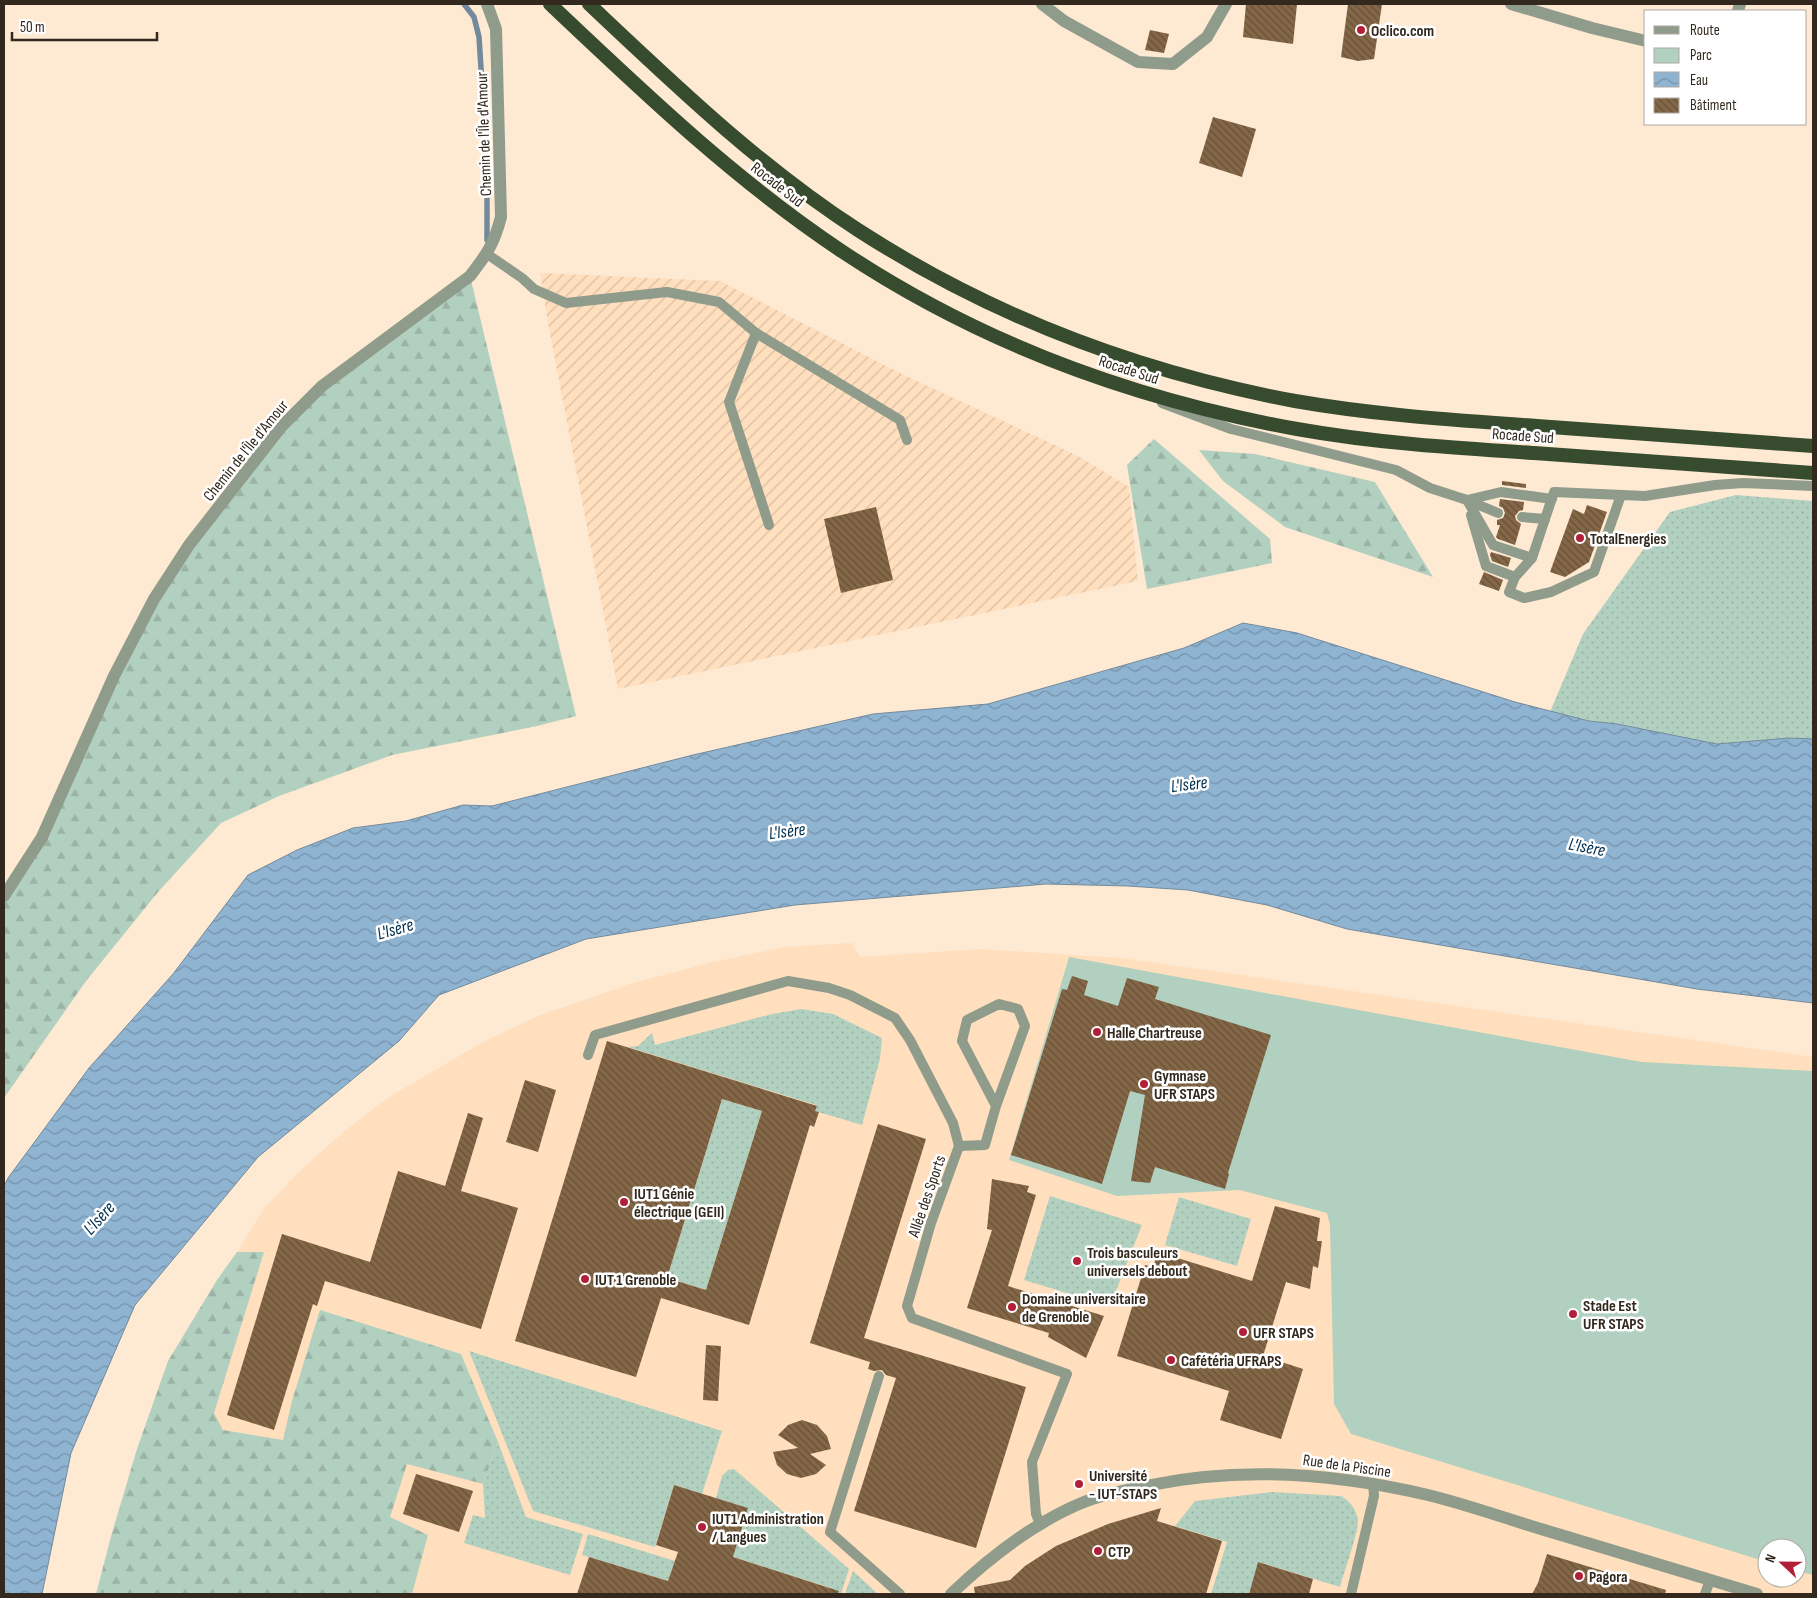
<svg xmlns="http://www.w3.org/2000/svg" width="1817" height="1598" viewBox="0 0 1817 1598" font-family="'Sofia Sans Condensed',sans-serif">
<defs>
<pattern id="industrial-furrows" width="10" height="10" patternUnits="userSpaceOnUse" patternTransform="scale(1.25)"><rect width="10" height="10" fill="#ffdfbd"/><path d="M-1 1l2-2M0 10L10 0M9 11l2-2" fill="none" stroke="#dbbfa2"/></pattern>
<pattern id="green-dots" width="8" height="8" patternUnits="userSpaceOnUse" patternTransform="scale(1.25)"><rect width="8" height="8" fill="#b2d0bf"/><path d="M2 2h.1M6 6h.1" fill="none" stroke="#9ab3a4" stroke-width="1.8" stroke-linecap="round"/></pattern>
<pattern id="forest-firs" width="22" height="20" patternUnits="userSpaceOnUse" patternTransform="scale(1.25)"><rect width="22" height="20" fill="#b2d0bf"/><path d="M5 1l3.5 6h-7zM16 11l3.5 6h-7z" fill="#9ab3a4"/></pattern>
<pattern id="water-waves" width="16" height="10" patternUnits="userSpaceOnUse" patternTransform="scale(1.25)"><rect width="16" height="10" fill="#8fb4d2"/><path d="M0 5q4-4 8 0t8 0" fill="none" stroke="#7592aa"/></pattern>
<pattern id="building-back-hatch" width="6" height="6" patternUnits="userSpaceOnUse" patternTransform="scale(1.25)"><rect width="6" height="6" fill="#846747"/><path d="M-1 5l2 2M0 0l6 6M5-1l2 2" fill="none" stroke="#675038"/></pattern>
</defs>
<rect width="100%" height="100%" fill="#fee9d2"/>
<path fill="#ffdfbd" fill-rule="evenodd" d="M852,943L860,957L980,949L1121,958L1813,1057V1594H102L245,1252H237L265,1207L303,1168L346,1130L389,1097L485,1041L538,1016L633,983L709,963L786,947ZM1767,1548H1797V1578H1767Z"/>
<path fill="url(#industrial-furrows)" d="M540,273L720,281L902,374L1078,456L1129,487L1138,581L618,689L548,323Z"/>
<g fill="url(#green-dots)">
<path d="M1736,495L1813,501V739L1789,738L1717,744L1617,724L1589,721L1550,712L1583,634L1670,512Z"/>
<path d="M802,1009L833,1014L882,1038L880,1059L862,1125L815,1111L816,1105L628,1047L638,1046L652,1033L655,1045L772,1014Z"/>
<path d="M722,1099L762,1111L706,1290L667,1278Z"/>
<path d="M1050,1196L1142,1225L1110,1306L1024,1280Z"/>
<path d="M1179,1197L1251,1219L1237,1266L1165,1245Z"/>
<path d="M469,1351L722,1431L702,1494L674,1485L655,1547L533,1511Z"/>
<path d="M498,1442L526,1517L583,1534L570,1575L464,1543L473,1515L485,1518L483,1484Z"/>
<path d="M734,1469L849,1569L841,1594H829L831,1588L733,1557L748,1508L716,1498L722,1476L728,1470Z"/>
<path d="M1272,1492L1341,1496C1350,1501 1357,1510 1358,1521C1358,1534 1344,1572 1340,1587L1259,1562L1249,1594H1211L1227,1542L1175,1526L1195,1501Z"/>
<path d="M588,1534L675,1561L668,1581L582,1555Z"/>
<path d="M853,1571L878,1594H845Z"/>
</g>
<g fill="url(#forest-firs)">
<path d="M470,276L576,716L537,726L392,755L279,796L221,823L158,892L86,981L4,1098V896L42,837L114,676L189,545L322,386Z"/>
<path d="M1154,439L1270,539L1272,563L1147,589L1127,465Z"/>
<path d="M1199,450L1255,454L1375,482L1433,577L1285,527L1223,481Z"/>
<path d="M237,1252H264L214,1413L223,1430L283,1440L292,1401L320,1310L461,1354L498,1442L483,1484L407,1464L390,1517L428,1535L412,1594H96L112,1533L137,1449L168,1361L217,1280Z"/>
</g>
<path fill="#b2d0bf" d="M1069,957L1642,1062L1813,1071V1575L1797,1571V1548H1767V1562L1351,1434L1334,1404L1330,1225L1327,1213L1240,1190L1117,1196L1009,1160Z"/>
<path fill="url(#water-waves)" stroke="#738a9c" d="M1243,623L1297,633L1515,702L1589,721L1617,724L1717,744L1789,738L1813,739V1003L1697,989L1347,929L1267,905L1188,890L1128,886L1046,884L795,905L586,939L439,995L399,1041L258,1157L135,1305L71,1453L42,1594H4V1186L8,1178L89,1068L173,974L248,875L297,850L353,828L406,821L463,805L492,806L693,755L873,714L988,704L1184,648Z"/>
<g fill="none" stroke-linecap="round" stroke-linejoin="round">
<path stroke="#738a9c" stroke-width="5.5" d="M464,4L474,17L479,37L487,161V240"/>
</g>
<g fill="url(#building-back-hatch)" fill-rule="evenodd">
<path d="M1246,4H1297L1293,44L1243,37Z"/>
<path d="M1348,4H1382L1374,59L1358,61L1341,57Z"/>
<path d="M1150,30L1169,34L1164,53L1145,50Z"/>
<path d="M1213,117L1256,129L1242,177L1199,163Z"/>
<path d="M1502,481L1526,484V488L1502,485Z"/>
<path d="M1500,499L1524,502L1523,510L1519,511L1515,516L1516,520L1521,524L1515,545L1498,539L1496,537L1500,525H1497V520L1503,518L1505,513L1503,508L1499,506Z"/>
<path d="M1587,505L1607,512L1589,562L1565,577L1550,572L1573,509L1584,514Z"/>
<path d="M876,507L893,580L841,593L824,519Z"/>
<path d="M1491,552L1511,558L1508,567L1492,561L1490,555Z"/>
<path d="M1484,572L1503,580L1499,591L1479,584Z"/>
<path d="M1072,976L1088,981L1084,995L1118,1006L1127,978L1159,987L1155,999L1271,1035L1228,1173L1229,1174L1225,1189L1155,1167L1150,1183L1131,1181L1145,1095L1130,1091L1102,1184L1011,1155L1062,989L1067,990Z"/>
<path d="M607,1041L817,1106L815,1111L819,1112L814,1127L810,1125L749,1325L661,1298L636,1377L515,1341ZM722,1099L762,1111L706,1290L667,1278Z"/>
<path d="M525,1080L556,1090L538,1152L506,1142Z"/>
<path d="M468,1113L483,1118L461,1191L518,1208L481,1329L325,1281L317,1306L313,1304L274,1430L227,1415L282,1234L370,1262L398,1171L445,1186Z"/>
<path d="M878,1124L926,1139L864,1338L1026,1387L976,1548L854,1511L896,1378L886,1375L882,1370L874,1371L868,1369L870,1362L810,1343Z"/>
<path d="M992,1179L1029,1186L1027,1192L1036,1195L1008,1286L1104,1316L1086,1358L1048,1337L1049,1333L967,1308L992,1230L987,1229Z"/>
<path d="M1275,1206L1320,1218L1317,1241H1322L1318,1268L1313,1266L1310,1289L1286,1282L1263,1356L1303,1369L1281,1439L1220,1420L1229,1391L1117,1356L1145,1265L1153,1267L1158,1252L1252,1281Z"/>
<path d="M706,1345L721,1346L718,1401L703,1400Z"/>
<path d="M802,1420L817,1425L827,1436L831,1449L810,1454L826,1465L816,1474L801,1478L787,1474L777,1465L773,1452L798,1448L778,1435L788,1425Z"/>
<path d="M416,1474L473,1491L459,1532L403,1514Z"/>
<path d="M674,1485L748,1508L733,1557L839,1591L838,1594H577L589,1557L668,1581L678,1552L656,1545Z"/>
<path d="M1161,1508L1157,1521L1222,1541L1206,1594H975L974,1587L1010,1580L1025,1566L1056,1546L1108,1524Z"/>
<path d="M1547,1554L1666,1590L1665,1594H1532L1538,1583Z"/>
<path d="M1258,1562L1313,1579L1309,1594H1249Z"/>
</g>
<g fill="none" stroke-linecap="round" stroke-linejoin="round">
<g stroke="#8f9b8b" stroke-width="10">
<path d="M487,254L522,278L534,289L566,303L667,292L719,302L756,333L729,402L769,525"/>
<path d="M756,333L900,420L907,440"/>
<path d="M1162,403L1231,429L1396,470L1430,488L1467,500L1498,513"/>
<path d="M1467,500L1493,545L1532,558L1545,519"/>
<path d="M1467,500L1501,492L1552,499"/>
<path d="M1471,515L1486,566L1515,577"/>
<path d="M1522,517L1545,519L1554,492L1645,496L1715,485L1743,483L1813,486"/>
<path d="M1532,558L1515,577L1509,592L1524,598L1551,592L1594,572L1621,495"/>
<path d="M588,1055L595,1035L788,981L829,988L850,995L895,1018L910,1040L953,1123L959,1146L931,1223L907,1306L912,1318L1067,1374L1032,1462L1036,1514L1040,1524"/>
<path d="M959,1146L985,1145L996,1106L1025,1026L1018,1009L999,1004L967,1020L962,1041L996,1106"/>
<path d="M879,1376L830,1532L900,1594"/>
<path d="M1351,1594L1374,1496L1373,1483"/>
<path d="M1705,1594L1710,1580"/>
</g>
<g stroke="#8f9b8b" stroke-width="12">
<path d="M1042,4L1064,21L1138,62L1173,64L1207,37L1226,4"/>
<path d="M1511,4L1592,28L1646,41"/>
<path d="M1738,11L1740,4"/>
<path d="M4,896L42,837L114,676L154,599L189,545L281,427L322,386L470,276C487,254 494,244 501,217L496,29L487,4"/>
<path d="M951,1594C989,1558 1034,1522 1084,1502C1106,1493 1129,1490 1151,1485C1242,1466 1338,1474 1428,1495C1469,1505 1510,1520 1551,1532C1620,1553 1689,1574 1757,1594"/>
</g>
<g stroke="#374c2e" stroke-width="14">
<path d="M550,4C643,92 736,181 843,252C980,343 1136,400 1297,429C1375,443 1455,448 1534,453C1627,460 1720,466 1813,473"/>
<path d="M589,4C674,84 759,166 858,230C991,316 1139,372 1295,401C1375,415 1456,420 1537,426C1629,432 1721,439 1813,446"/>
</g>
</g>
<g fill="#b21f38" stroke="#fff" stroke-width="2">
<circle cx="1361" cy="30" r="5"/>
<circle cx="1580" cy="538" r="5"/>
<circle cx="1097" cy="1032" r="5"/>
<circle cx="1144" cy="1084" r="5"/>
<circle cx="624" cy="1202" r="5"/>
<circle cx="1077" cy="1261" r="5"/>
<circle cx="585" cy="1279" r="5"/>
<circle cx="1012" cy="1307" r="5"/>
<circle cx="1573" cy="1314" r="5"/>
<circle cx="1243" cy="1332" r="5"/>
<circle cx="1171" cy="1360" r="5"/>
<circle cx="1079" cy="1484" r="5"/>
<circle cx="702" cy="1527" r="5"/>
<circle cx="1098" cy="1551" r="5"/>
<circle cx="1579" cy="1576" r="5"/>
</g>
<g text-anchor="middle" stroke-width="5" stroke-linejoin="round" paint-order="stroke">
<g font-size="16" font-weight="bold" fill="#32281d" stroke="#fff" text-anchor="start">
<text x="1371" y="36">Oclico.com</text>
<text x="1590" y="544">TotalEnergies</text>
<text x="1107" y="1038">Halle Chartreuse</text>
<text x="1154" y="1081">Gymnase<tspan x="1154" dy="18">UFR STAPS</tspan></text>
<text x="634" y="1199">IUT1 Génie<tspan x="634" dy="18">électrique (GEII)</tspan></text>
<text x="1087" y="1258">Trois basculeurs<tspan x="1087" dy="18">universels debout</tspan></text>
<text x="595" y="1285">IUT 1 Grenoble</text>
<text x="1022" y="1304">Domaine universitaire<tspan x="1022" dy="18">de Grenoble</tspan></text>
<text x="1583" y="1311">Stade Est<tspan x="1583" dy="18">UFR STAPS</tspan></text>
<text x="1253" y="1338">UFR STAPS</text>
<text x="1181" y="1366">Cafétéria UFRAPS</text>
<text x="1089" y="1481">Université<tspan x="1089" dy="18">- IUT-STAPS</tspan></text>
<text x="712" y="1524">IUT1 Administration<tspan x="712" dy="18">/ Langues</tspan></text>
<text x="1108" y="1557">CTP</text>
<text x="1589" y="1582">Pagora</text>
</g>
<g font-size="16" fill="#32281d" stroke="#fff">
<text transform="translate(483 134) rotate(-92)" y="6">Chemin de l'Île d'Amour</text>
<text transform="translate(778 184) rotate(38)" y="6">Rocade Sud</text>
<text transform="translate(1129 369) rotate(18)" y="6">Rocade Sud</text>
<text transform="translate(1523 435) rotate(4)" y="6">Rocade Sud</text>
<text transform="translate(245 450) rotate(-51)" y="6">Chemin de l'Île d'Amour</text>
<text transform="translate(926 1196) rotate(-71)" y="6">Allée des Sports</text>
<text transform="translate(1347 1465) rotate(8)" y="6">Rue de la Piscine</text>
</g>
<g font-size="18" font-style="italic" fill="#02314f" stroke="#fff">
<text transform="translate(1189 784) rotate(-7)" y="6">L'Isère</text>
<text transform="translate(787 831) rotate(-7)" y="6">L'Isère</text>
<text transform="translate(1587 847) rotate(11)" y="6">L'Isère</text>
<text transform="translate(395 929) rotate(-16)" y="6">L'Isère</text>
<text transform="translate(99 1218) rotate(-48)" y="6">L'Isère</text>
</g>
</g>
<rect width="1817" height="1598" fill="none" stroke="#32281d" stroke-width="10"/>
<rect x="1644" y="10" width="162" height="115" fill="#ffffff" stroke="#ada9a5"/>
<rect x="1654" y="26" width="25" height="8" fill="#8f9b8b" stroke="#ada9a5"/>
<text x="1690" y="35" font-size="15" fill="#32281d">Route</text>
<rect x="1654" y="48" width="25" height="15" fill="#b2d0bf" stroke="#ada9a5"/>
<text x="1690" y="60" font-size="15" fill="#32281d">Parc</text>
<rect x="1654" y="72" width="25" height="15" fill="url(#water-waves)" stroke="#ada9a5"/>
<text x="1690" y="85" font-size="15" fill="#32281d">Eau</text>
<rect x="1654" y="98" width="25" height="15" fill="url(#building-back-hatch)" stroke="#ada9a5"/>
<text x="1690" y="110" font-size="15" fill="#32281d">Bâtiment</text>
<g transform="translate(1782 1563) rotate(292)"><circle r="24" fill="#ffffff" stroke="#ada9a5"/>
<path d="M0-4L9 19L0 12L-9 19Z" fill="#b21f38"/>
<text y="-8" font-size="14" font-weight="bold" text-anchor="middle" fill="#32281d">N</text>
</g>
<path d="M12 32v8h145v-8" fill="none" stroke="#32281d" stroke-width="2.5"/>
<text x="20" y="32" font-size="15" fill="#32281d" stroke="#ffffff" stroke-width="4" paint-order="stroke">50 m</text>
</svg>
